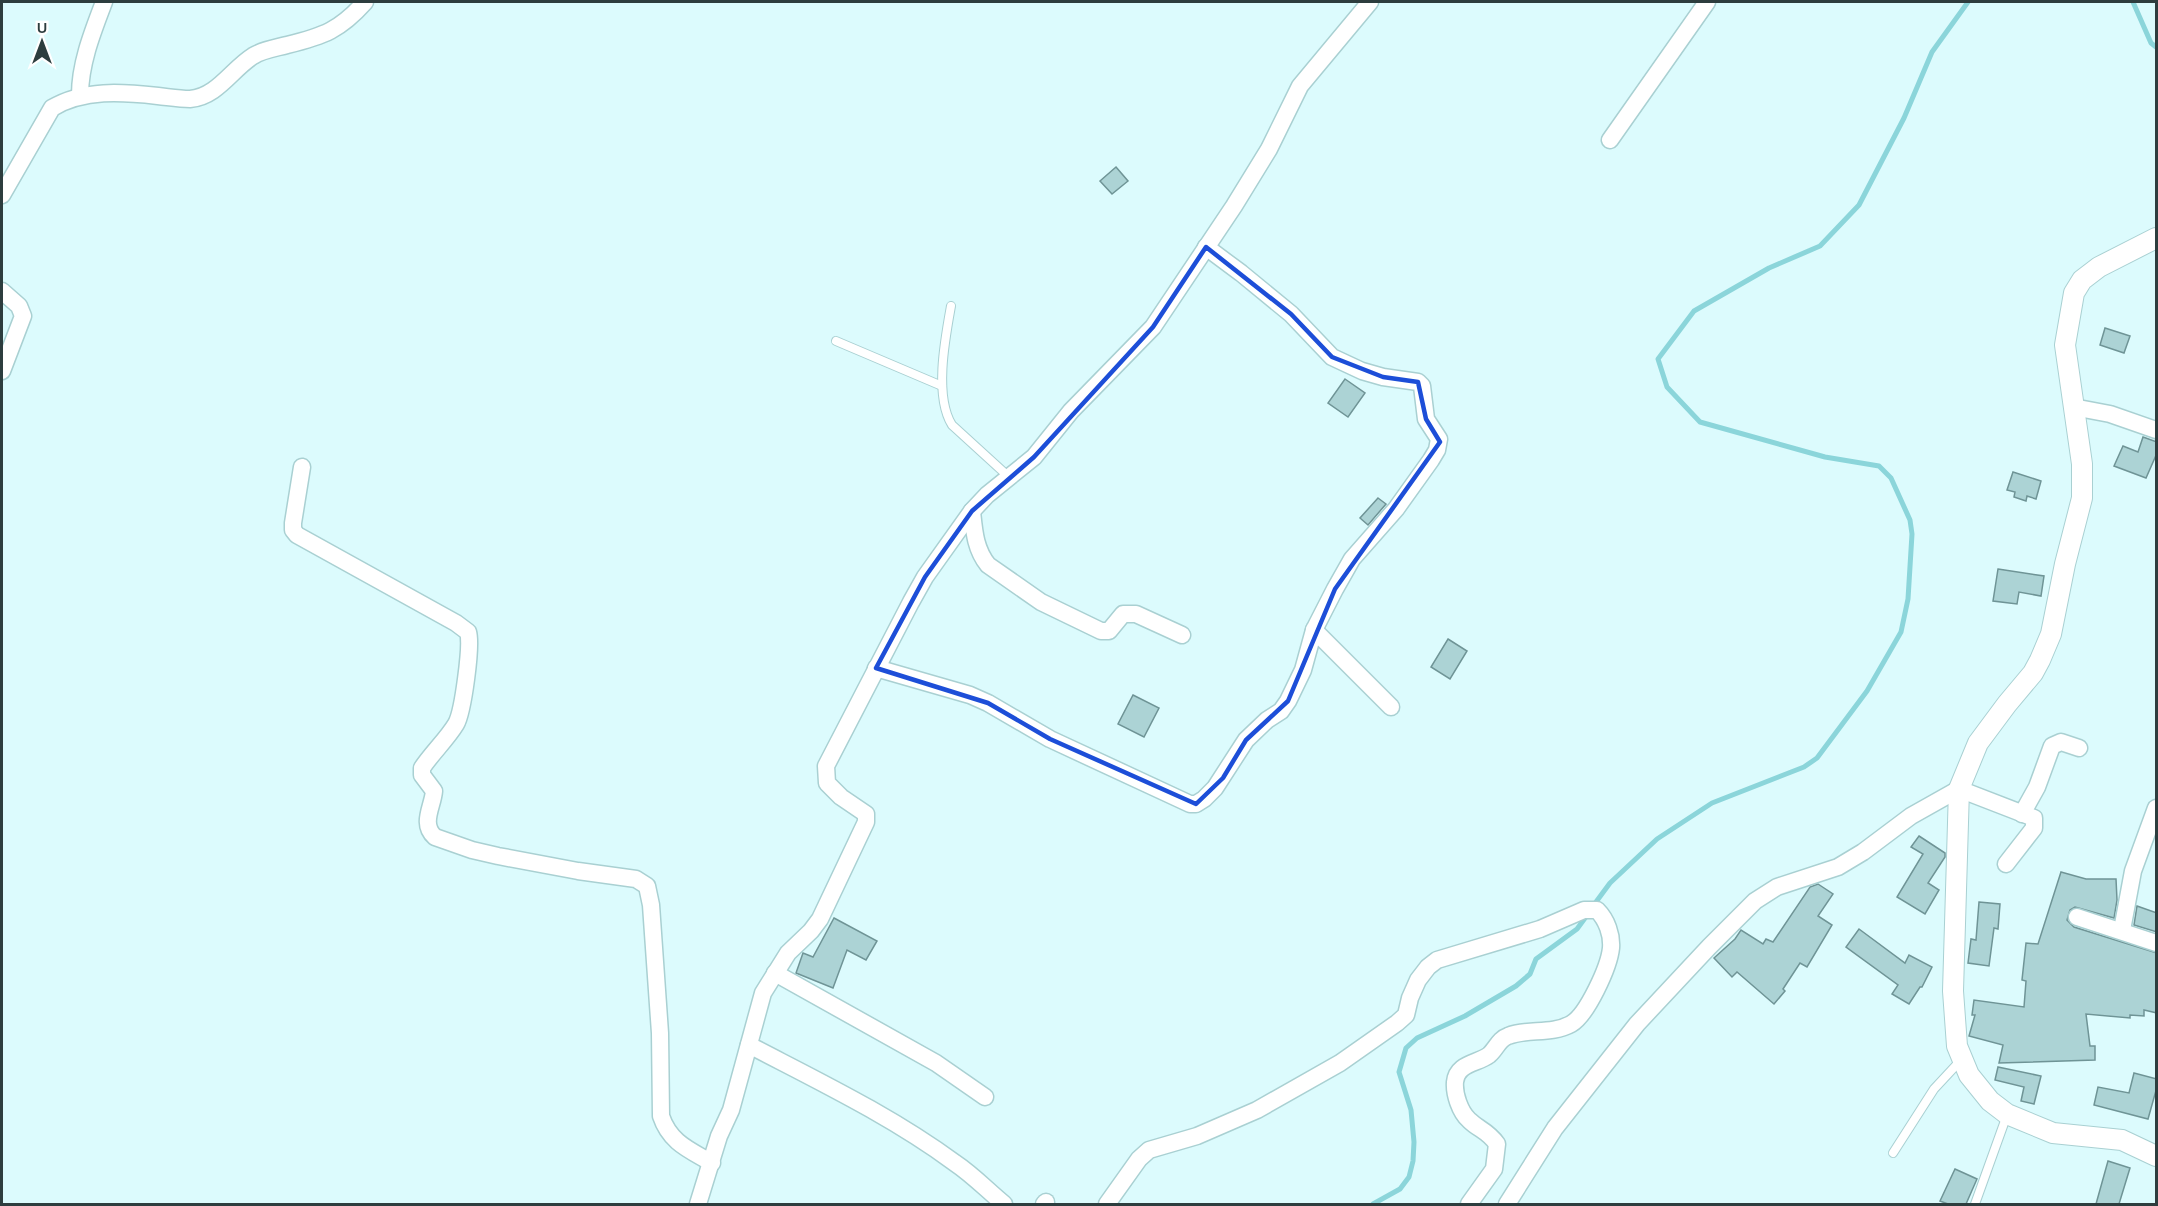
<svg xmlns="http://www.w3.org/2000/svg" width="2158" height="1206" viewBox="0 0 2158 1206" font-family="Karla,sans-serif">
<rect width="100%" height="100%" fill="#dcfbfd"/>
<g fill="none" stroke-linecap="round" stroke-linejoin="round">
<g stroke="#8bd5da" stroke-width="5">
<path d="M2133,2L2151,43L2156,47"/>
<path d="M1593,906L1610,883L1657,839L1712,803L1804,767L1817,758L1867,691L1901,632L1908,599L1912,534L1910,520L1891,478L1879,466L1825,457L1700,422L1667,387L1658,359L1694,311L1769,268L1820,246L1859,205L1904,118L1932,52L1968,2"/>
<path d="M1373,1204L1400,1189L1409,1177L1413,1161L1414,1142L1411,1110L1399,1072L1406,1048L1417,1038L1465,1016L1516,986L1530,974L1536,959L1577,929L1588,914"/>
</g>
</g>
<g fill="#acd3d5" stroke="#6f9496" stroke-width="1.5">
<path d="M1116,167L1128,181L1112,194L1100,181Z"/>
<path d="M2105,328L2130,336L2124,353L2100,345Z"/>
<path d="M1345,379L1365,393L1348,417L1328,403Z"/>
<path d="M2143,437L2157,442V453L2146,478L2114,466L2123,446L2138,452Z"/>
<path d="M2013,472L2041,481L2036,499L2027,496L2026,501L2014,497L2015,492L2007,490Z"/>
<path d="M1378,498L1386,504L1368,525L1360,518Z"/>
<path d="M1998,569L2044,576L2041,596L2019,592L2017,604L1993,601Z"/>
<path d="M1448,639L1467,651L1450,679L1431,667Z"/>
<path d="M1133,695L1159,708L1144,737L1118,724Z"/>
<path d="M1919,836L1945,853V857L1928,883L1939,890L1925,914L1897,897L1923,854L1911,847Z"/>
<path d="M2061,872L2086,879H2116L2117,900L2114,918L2075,907L2070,910L2067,920L2074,927L2157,953V1013L2144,1010V1016L2130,1015V1018L2086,1014L2090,1046H2095V1060L1999,1063L2003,1045L1969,1036L1975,1015H1972L1974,1000L2024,1007L2026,981L2022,980L2026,943L2038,944Z"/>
<path d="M1818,884L1833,894L1818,916L1832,925L1807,967L1800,963L1783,989L1785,991L1774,1004L1737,972L1732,977L1714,958L1735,939L1741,930L1763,944L1766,939L1773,942L1810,887Z"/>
<path d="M1979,902L2000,904L1998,929L1994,928L1989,966L1968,963L1971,939L1976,940Z"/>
<path d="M2137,906L2157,913V932L2134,925Z"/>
<path d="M834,918L877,941L866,960L847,950L833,988L796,973L803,953L813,957Z"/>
<path d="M1859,929L1905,963L1909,955L1932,967L1922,987H1920L1909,1004L1892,994L1898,985L1846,947Z"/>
<path d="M1998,1067L2041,1076L2034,1104L2021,1101L2024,1087L1995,1080Z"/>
<path d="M2134,1073L2157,1079V1087L2148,1119L2094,1105L2098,1087L2129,1093Z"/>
<path d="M2108,1161L2130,1168L2119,1204H2096Z"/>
<path d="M1955,1169L1977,1179L1966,1204H1948L1940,1201Z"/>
</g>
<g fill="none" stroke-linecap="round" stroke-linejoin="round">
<g stroke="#a9d0d2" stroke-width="10">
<g id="service">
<path d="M951,306C945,339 934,396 952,425L1009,477"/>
<path d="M836,341L942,386"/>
<path d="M1893,1153L1934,1089L1961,1060"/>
<path d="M1975,1204L2007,1115"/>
</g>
</g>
<g stroke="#a9d0d2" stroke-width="19">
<g id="minor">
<path d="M80,95C80,63 93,31 104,2"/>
<path d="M1610,140L1707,2"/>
<path d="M2,195L52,108C84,89 122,92 158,96C168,97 179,99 190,99C217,97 232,69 253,56C262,50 276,48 287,45C324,36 340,30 365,2"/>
<path d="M2,291L19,306L23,316L2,371"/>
<path d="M2073,407L2110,414L2156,430"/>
<path d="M302,467L293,523V530L297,535L456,623L468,632C472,645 463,712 456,724C447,739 432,753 422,768V775L434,791C433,806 420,824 435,837L472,850L498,856L578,871L636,879L647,886L651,905L660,1033L661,1116C670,1143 690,1150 712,1163"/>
<path d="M972,511C974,530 975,549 988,565L1041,602L1101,631H1109L1123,614H1136L1182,635"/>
<path d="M1314,630L1391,707"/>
<path d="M876,668L970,695L988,703L1050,739L1190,804H1196L1204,799L1215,788L1246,740L1267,720L1281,711L1288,701L1303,670L1314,630L1335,589L1352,559L1396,509L1431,460L1437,450L1439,439L1426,419L1422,386L1418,382L1383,377L1362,371L1332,357L1291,314L1241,273L1206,247"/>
<path d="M2022,814L2037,787L2052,746L2061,742L2079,748"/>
<path d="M2077,917L2156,943"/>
<path d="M2122,930L2133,871L2156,808"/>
<path d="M775,973L936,1063L985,1097"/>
<path d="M749,1045C820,1082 891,1116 955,1163C973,1175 988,1191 1004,1204"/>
<path d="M698,1204L719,1136L731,1110L763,993L788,953L811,931L820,919L866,822V814L841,797L827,783L826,766L911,602L925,577L972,511L987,495L1034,457L1071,411L1153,327L1234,206L1269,149L1300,86L1370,2"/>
<path d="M1044,1204L1046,1202"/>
<path d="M1107,1204L1139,1159L1149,1150L1197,1136L1257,1110L1340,1063L1397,1023L1406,1015L1410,998L1418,980L1428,967L1437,960L1540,929L1584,910H1597C1607,920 1612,935 1611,948C1609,967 1587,1015 1571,1024C1551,1035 1528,1028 1508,1036C1499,1039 1496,1049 1489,1055C1477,1064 1457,1063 1455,1082C1454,1094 1460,1112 1469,1120C1479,1130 1487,1130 1497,1144L1494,1169L1469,1204"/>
<path d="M1507,1204L1555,1128L1637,1024L1709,947L1755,901L1777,887L1838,867L1863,852L1911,816L1959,789L2034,818V828L2006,864"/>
</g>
</g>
<g stroke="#a9d0d2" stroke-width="22">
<path id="tertiary" d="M2156,238L2099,267L2082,280L2074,293L2065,345L2082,464V498L2065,564L2051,634L2040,660L2033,673L2007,704L1978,743L1959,789L1953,991L1957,1046L1969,1075L1990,1101L2007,1114L2053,1133L2122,1140L2156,1156"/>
</g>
<use href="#service" stroke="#fff" stroke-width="8"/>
<use href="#minor" stroke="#fff" stroke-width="16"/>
<use href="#tertiary" stroke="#fff" stroke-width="20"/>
</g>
<path fill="none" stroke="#1d4ed8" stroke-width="4.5" stroke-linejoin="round" d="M1206,247L1291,314L1332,357L1383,377L1418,382L1426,419L1440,442L1335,589L1288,701L1246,740L1223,778L1196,804L1050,739L988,703L876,668L925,577L972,511L1034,457L1153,327Z"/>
<rect width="2158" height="1206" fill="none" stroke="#2d3d3e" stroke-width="6"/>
<g transform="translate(42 42)" stroke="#ffffff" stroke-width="4.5" paint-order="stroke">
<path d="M0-4.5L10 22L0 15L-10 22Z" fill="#2d3d3e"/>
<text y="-9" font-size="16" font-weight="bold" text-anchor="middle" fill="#2d3d3e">U</text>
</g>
</svg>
